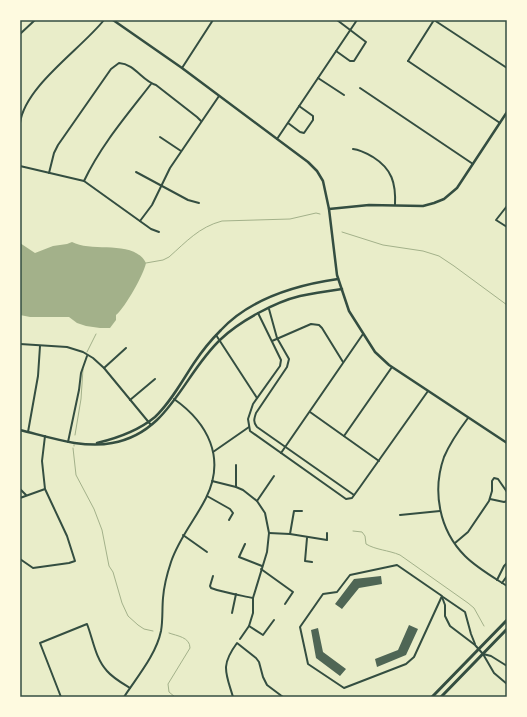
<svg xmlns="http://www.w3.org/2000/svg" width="527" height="717" viewBox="0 0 527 717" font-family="'Space Grotesk',sans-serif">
<rect width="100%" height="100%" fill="#e9edc9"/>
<path fill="#a3b18a" d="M72,242C92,253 134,239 146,263C144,274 125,308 116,315V320L110,328H100L86,326L77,323L69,317H30L20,315V243L35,253L53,246L67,244Z"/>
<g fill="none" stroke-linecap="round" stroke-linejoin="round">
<g stroke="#a3b18a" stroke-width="1">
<path d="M342,232L383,245L423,251L439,256L454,266L507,305"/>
<path d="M146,263L163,260L169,257C186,242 199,227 222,221L290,219L316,213L320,214"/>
<path d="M87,352L96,334"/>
<path d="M75,435L81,399L83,369"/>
<path d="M74,446V445"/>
<path d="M73,448L76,475L94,509L102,530L109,566L113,572L122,603L128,616L138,625L144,629L153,631"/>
<path d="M353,531L362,532L365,536L366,544C376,550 388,550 400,555L468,603L474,608L484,626"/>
<path d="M169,633C177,636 190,637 190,648L168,684L169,692L175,697"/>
</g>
</g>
<g fill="#4f6655">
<path d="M381,576L382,584L359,588L342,609L335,604L354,579Z"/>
<path d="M409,625L418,629L406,655L377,667L375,659L398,650Z"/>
<path d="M318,628L323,652L346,669L340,676L316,658L311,630Z"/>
</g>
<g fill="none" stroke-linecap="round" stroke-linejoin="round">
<g stroke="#344e41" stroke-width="2">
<path d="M434,20L507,68"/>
<path d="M20,34L35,20"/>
<path d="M336,51L350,61H354L366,42L337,20"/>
<path d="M408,61L500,123"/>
<path d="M408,61L434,20"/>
<path d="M182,68L213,20"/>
<path d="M318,78L344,95"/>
<path d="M360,88L473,164"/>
<path d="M20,123C25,86 81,49 104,20"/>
<path d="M288,123L300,132L304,133L313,120V116L299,106"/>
<path d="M160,137L181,151"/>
<path d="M277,139L357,20"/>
<path d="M353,149C361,150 366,153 373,157C392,169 396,183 395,205"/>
<path d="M20,166L84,181L151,229L159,232"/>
<path d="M136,172L188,200L199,203"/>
<path d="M49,173L54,153L58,145L111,69L119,63C135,64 142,81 156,85L197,117L201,121"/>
<path d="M84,181C101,145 127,115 151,84"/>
<path d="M507,206L496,220L507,227"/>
<path d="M140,221L152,205L170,168L219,96"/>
<path d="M269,309L277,338L289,359L287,367L256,413C254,419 253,422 257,427L354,495"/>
<path d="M258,313L281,360L280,366L253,404L248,419L250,431L346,499L352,498L360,487L428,391"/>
<path d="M216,335L257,398"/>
<path d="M272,341L311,324L319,325L322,328L343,362"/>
<path d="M20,344L67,347L83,352L93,358L104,368L151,425"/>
<path d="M104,368L126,348"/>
<path d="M130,400L155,379"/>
<path d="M310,412L379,461"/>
<path d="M468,418C459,430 450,443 444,457C432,491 439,530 465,556C477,568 493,577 507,586"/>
<path d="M28,432L38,376L40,346"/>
<path d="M344,436L392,367"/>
<path d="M68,442L79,390L81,373L87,356"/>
<path d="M213,452L249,427"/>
<path d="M281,453L363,334"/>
<path d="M212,481L236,487L243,490L257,501L265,513L269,533L267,552L253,598V613L249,626L240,639"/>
<path d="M236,487V465"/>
<path d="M20,489L26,495"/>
<path d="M207,496L230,509L233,513L229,520"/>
<path d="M20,498L45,489"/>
<path d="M490,499L504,502L507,501"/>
<path d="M257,501L274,476"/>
<path d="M400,515L440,511"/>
<path d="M269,533L290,534L327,540V533"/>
<path d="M290,534L294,511H302"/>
<path d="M183,535L207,552"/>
<path d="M307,538L305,561L312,562"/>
<path d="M455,543L468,532L489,501L492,491V481L494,478L498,479L507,492"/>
<path d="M245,544L239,557L262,566"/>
<path d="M20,559L33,568L69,563L75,561L67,536L45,489L42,461L45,436"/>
<path d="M397,565L442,596L414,657L406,664L344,688L308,664L300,627L323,594L337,592L350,575Z"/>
<path d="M261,569L293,592L285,604"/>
<path d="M213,576L210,586L211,588C225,593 239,595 253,598"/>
<path d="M497,580L504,566L507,563"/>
<path d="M502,583L507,576"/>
<path d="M442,597L445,605V616L450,626L475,645L483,654L494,673L507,684"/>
<path d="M443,597L465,612L471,634L475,644"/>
<path d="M232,613L236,594"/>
<path d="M249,626L263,635L274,620"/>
<path d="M483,654L491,656L507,666"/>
<path d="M61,697L40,643L87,624C93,639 95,658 107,671C113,678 122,683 130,688"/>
<path d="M124,697C137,677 156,655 161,631C163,620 162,609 163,598C164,585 167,574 171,562C179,538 195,520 206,498C226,458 208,423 174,399"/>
<path d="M233,697C226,673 220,666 237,643L256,658L259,662L263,677L267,685L283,697"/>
</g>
<g stroke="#344e41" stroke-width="2.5">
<path d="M113,20L182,68L308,162L317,171L323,181L329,209L337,275L349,311L375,352L389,365L507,443"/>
<path d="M329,209L369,205L423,206L434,203L444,199L457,188L507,112"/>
<path d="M20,430C49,437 83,449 112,443C170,433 183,374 221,339C240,321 275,302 300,296C314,293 328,291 342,289"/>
<path d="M97,443C118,438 138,431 155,417C171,402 182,381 194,363C202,351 211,340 221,330C251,298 296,285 338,279"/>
</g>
<g stroke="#344e41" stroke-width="3">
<path d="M432,697L507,620"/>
<path d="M441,697L507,629"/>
</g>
</g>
<rect width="527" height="717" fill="none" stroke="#fefae0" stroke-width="42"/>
<rect x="21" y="21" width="485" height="675" fill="none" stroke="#344e41" stroke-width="1.5"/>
</svg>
